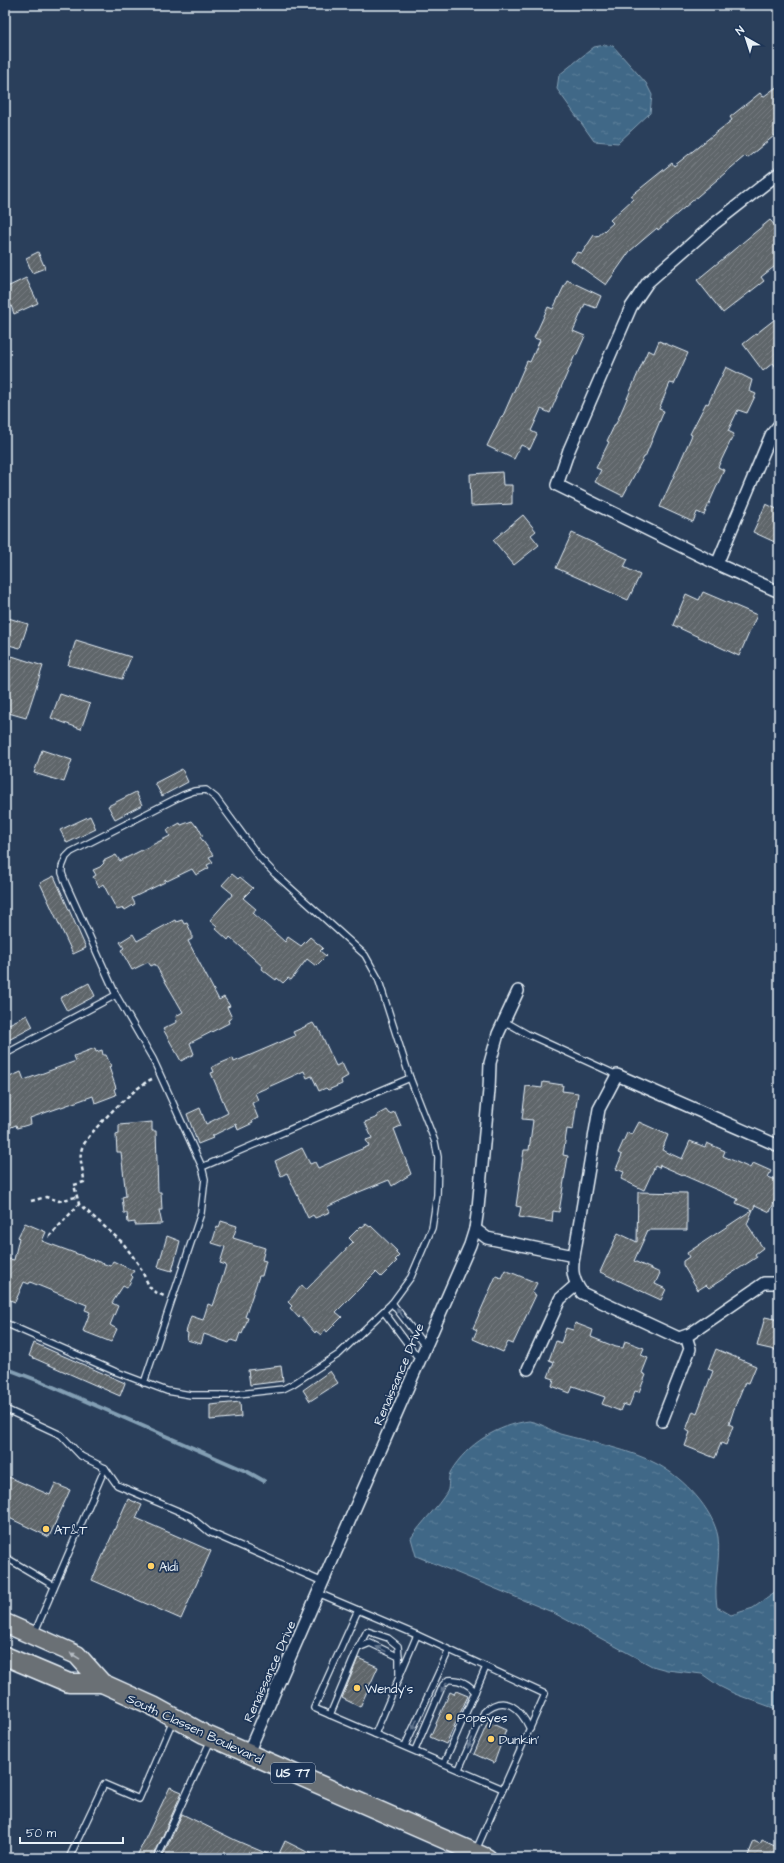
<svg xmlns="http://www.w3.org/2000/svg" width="784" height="1863" viewBox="0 0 784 1863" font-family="'Architects Daughter',sans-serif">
<defs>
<pattern id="water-ripples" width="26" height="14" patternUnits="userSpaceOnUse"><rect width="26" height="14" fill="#406887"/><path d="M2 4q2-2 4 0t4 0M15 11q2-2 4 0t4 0" fill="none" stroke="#5c7e99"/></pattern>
<pattern id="building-hatch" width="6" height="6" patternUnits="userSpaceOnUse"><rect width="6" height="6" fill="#5f666b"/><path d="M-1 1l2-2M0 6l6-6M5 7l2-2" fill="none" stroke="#767c81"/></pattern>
</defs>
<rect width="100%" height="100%" fill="#2a3f5b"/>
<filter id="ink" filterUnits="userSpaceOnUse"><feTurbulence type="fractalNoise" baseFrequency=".025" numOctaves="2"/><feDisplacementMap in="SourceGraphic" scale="8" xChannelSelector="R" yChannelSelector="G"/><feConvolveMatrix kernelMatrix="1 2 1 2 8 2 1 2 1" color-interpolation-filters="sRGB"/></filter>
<g filter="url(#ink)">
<g fill="url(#water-ripples)" stroke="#839fb4">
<path d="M605,45L613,46L646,83L652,95L650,113L618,143L594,141L557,89L559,75L594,47Z"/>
<path d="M529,1421C544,1424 547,1429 560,1434C593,1443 630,1449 659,1465C684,1479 713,1509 718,1537C721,1559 713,1583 717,1607L731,1615L753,1608L779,1590V1710L735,1694L719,1686L702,1674L667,1670L652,1666L552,1612L416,1556L411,1538C422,1522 437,1508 447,1492C450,1486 447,1477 451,1471C467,1444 498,1425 529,1421Z"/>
</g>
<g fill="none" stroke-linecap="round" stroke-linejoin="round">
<path stroke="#839fb4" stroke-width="4" d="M5,1368L42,1382L248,1472L264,1481"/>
</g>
<g fill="url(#building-hatch)" stroke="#e8f1f8">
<path d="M779,85V132L747,158L745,156L658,230L657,228L630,251L606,285L571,260L577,252L582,253L594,235L597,237L613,223L610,220L633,199L631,196L672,163L674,166L732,120L730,117L760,93L763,97Z"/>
<path d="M770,220L779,230V263L761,277L764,281L723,313L697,280Z"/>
<path d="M38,252L45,268L32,273L26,258Z"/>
<path d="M26,278L38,303L14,314L5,288Z"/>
<path d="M567,280L601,296L596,308L585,304L573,331L585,336L576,356L575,355L550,413L541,409L531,431L537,434L530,449L521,445L514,459L487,446L501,417L502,418L527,361L530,362L540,340L534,338L548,307L553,309Z"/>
<path d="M779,316V371L773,363L763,371L743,344Z"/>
<path d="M659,341L688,353L674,384L670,383L659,409L664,411L645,457H644L623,496L595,482L601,470L596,468L609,442L607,441L615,424H616L648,350L654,353Z"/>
<path d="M726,367L752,380L749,391L756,394L747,413L738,410L728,431L734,434L718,467L724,470L704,515L697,512L693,522L660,507L692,435L690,434L706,403L708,404Z"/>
<path d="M502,472L503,485H512V504L471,506L470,474Z"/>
<path d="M766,504L779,510V544L753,532Z"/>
<path d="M523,515L536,531L531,535L539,545L514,565L493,540Z"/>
<path d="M572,533L628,559L624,567L640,575L628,600L556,568Z"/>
<path d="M703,592L757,615L739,656L673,625L686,594L699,600Z"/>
<path d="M5,617L28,624L20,648L5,644Z"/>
<path d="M76,640L131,657L122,679L68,665Z"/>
<path d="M12,656L43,666L26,718L5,712V677Z"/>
<path d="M60,694L90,704L81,729L51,718Z"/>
<path d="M42,750L72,760L64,782L34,773Z"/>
<path d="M182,769L188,782L162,796L155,783Z"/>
<path d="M136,792L142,805L115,819L108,806Z"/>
<path d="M90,816L96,829L67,843L60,830Z"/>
<path d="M192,821L196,826L197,825L203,836L200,837L213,855L209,857L213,862L207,865L209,868L196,875L192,869L167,881L165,879V882L132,898L135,904L125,910L124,908L117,910L103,884L99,887L93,877L96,875L93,870L100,867L104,863L103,861L116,855L120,861L170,836L167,830L180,823L181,825Z"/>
<path d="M232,874L238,879L240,877L253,888L243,898L256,909L253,913L285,942L288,937L301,946L310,937L323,948L320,951L326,956L316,966L307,959L291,980L288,978L283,983L277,978L276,980L268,974L262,969L263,967L230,937L228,940L215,928L217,926L210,920L233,894L222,885Z"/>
<path d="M54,876L86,948L73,954L40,883Z"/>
<path d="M175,920L176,922L182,920L184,924L187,923L192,934V939L188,941L219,1000L224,997L230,1006L227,1007L232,1018L228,1020L229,1023L190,1043L194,1054L181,1061L163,1029L177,1022L176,1016L183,1012L155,964L151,966L148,962L132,970L121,950L124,948L120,942L133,934L137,941Z"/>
<path d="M89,983L95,996L67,1011L60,998Z"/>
<path d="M27,1015L33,1027L5,1042V1026Z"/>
<path d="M313,1023L316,1028L318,1027L336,1066L342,1063L348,1076L341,1080L342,1084L328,1090L326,1088L319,1091L312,1076L307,1078L304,1071L255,1093L258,1100L252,1103L258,1118L252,1121L253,1123L238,1130L236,1124L212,1136L213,1138L198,1144L187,1114L200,1108L206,1124L228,1113L211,1073L214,1072L212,1067L233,1058L234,1062L260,1051L295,1036L293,1032Z"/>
<path d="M95,1048L96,1052L102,1050L103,1055H106L111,1066L109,1067L116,1088L114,1089L116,1095L95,1103L93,1096L30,1118L31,1124L17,1128L16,1125L9,1128L5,1117V1079L21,1072L24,1080L76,1061L74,1056Z"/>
<path d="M543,1082L563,1085L562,1091L578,1093L573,1130L567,1129L563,1155L568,1156L559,1212L553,1211L552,1222L519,1217L521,1207L516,1206L524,1150H529L533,1120L522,1119L526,1086L542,1088Z"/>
<path d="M386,1110L389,1114L395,1112L401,1126L394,1129L411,1174L392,1186L389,1180L354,1194L327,1207L330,1212L315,1218L313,1215L308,1218L287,1173L281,1176L275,1161L302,1148L310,1164L315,1162L318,1168L350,1154L369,1146L366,1140L372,1138L365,1122L378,1117L377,1115Z"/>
<path d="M152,1122V1131H156L158,1192H161L162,1210H159L162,1224L135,1225V1222L128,1223L127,1213H124L122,1197L126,1196L121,1152H117L116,1135L119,1134V1125Z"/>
<path d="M639,1122L668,1135L662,1150L682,1159L690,1141L705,1147L707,1143L725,1151L723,1156L750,1168L753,1163L771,1171L768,1177L779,1181V1191L770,1212L755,1205L747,1224L763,1248L755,1254L757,1257L709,1288L706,1285L698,1290L683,1265V1261L689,1257L687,1253L752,1210L736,1203L738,1199L660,1165L659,1168L655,1166L644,1190L621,1179L624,1172L616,1169L622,1155L618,1153L627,1133L632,1135Z"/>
<path d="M638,1192L687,1193V1230H648L634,1261L660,1273L655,1284L666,1289L661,1300L600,1272L618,1233L637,1242Z"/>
<path d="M221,1221L237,1226L233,1238L265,1248L262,1260L266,1261L262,1276H259L245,1317L248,1318L242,1334L240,1333L237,1342L231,1340L229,1343L204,1334L201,1344L187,1340L188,1333L186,1332L191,1316L203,1320L208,1304L213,1306L221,1282L226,1265L220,1263L225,1247L212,1243L217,1227L219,1228Z"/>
<path d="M25,1223L46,1232L42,1241L110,1266L113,1261L134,1271L131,1275L133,1277L127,1288L123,1286L112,1303L118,1306L110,1325L117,1329L111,1342L83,1331L90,1312L85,1310L87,1305L67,1297L30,1282L29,1284L24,1282L15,1302L5,1298V1267L9,1259L14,1260L19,1238L18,1237Z"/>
<path d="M366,1224L370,1227L371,1226L397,1251L395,1252L399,1256L395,1260L397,1261L381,1277L376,1272L336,1312L342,1317L327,1332L325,1329L321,1335L316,1331L315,1333L300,1316L299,1318L290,1308L292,1306L288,1302L302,1285L306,1290L353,1242L349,1238L361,1226L362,1227Z"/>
<path d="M167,1236L180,1241L172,1271L158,1267Z"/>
<path d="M505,1270L537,1283L532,1293L536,1295L513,1344L508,1342L503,1352L473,1339L477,1330L473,1328L496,1276L501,1278Z"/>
<path d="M765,1317L779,1320V1351L757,1346Z"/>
<path d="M575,1323L593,1330L591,1337L616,1347L623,1348L625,1341L644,1348L641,1355L648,1358L642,1373L646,1375L639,1392L635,1391L629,1406L623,1404L620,1411L602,1404L605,1397L573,1386L570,1393L552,1386L554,1379L548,1377L554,1362L549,1360L556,1341L561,1343L566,1328L573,1330Z"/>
<path d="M34,1343L125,1383L120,1396L29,1356Z"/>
<path d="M716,1349L756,1366L749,1383L745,1382L734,1409L729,1424L733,1426L726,1445L721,1443L715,1458L685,1446L690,1432L686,1430L693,1411L697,1413L713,1371L708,1369Z"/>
<path d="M281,1366L283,1381L250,1385L248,1370Z"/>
<path d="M330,1371L338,1383L310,1401L303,1390Z"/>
<path d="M240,1402L241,1417L210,1420V1405Z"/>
<path d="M9,1477L50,1495L55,1484L70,1490L49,1537L5,1516V1485Z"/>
<path d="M128,1499L142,1505L136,1518L211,1551L181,1619L92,1580Z"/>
<path d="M358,1658L378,1667L360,1707L342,1698Z"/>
<path d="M456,1691L468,1696L446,1744L430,1737L450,1692L454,1694Z"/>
<path d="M488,1722L506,1730L494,1763L474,1754Z"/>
<path d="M170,1787L182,1792L153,1858H136Z"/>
<path d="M182,1814L235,1840L277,1858H162Z"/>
<path d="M762,1840L779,1848V1858H747L754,1841L760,1844Z"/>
<path d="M285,1841L319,1858H277Z"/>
</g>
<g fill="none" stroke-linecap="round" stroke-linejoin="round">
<g stroke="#e8f1f8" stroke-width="8">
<g id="lane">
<path d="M504,1021L527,1034L617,1075"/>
<path d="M9,1052L116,995"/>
<path d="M202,1167L410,1078"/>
<path d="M392,1303L425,1346"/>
<path d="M384,1312L419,1359"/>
<path d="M5,1323L114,1371L167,1391L191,1395H229L283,1389L293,1384L339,1354L392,1303L411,1277L432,1228L437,1195L438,1157L435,1142L410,1078L378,978L365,955L275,874L260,858L216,798L206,790L194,791L183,795L71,852L66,857L62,867V873L66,884L116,995L153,1059L202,1167L205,1179L201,1213L144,1383"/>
<path d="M5,1409L61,1435L81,1456L105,1468L34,1634"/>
<path d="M105,1468L117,1485L190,1516L209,1532L323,1582"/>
<path d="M5,1557L54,1586"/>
<path d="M318,1593L417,1635L545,1694L503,1789"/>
<path d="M358,1610L314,1708L503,1789L476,1850"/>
<path d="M358,1648L367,1631L388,1638L398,1646L399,1657"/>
<path d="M330,1715L358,1648L370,1643L399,1657V1677"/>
<path d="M375,1734L417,1635"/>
<path d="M405,1746L449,1650"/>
<path d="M415,1750L443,1685L448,1680C460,1679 468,1683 475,1692"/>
<path d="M444,1763L486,1667"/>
<path d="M459,1769L484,1712C505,1693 520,1708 530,1729"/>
<path d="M69,1858L104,1784L139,1799L173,1720"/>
<path d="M157,1858L211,1740"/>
</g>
</g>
<g stroke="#e8f1f8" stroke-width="14">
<g id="street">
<path d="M779,173L714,224L648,282L631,307L569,450L557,485L717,564L771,435L779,425"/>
<path d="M717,564L775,590"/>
<path d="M475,1229L487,1238L574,1256L599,1109L617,1075L779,1146"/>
<path d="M574,1256C571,1271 573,1280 582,1293L679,1338L690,1334L764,1283H779"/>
<path d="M528,1369L560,1299L576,1285"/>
<path d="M662,1421L690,1349L686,1336"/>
<path d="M248,1753L470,1245L475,1229L478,1208L489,1090L490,1063L498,1034L518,991"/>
</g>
</g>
<g stroke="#e8f1f8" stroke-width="21">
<g id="primary">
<path d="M5,1623L77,1655L102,1683L153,1706L204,1734L487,1858"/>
<path d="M5,1656L69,1683H102"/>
</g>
</g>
<g stroke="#e8f1f8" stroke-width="2.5" stroke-dasharray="4 3" stroke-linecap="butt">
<path d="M152,1079C137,1085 88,1132 82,1148C78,1159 84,1171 84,1182L74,1185L79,1204L123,1243L139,1265L149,1286L153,1291L164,1296"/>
<path d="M31,1201L46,1197L59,1201L76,1197"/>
<path d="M49,1237L79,1204"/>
</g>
<use href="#lane" stroke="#1d3557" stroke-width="5.5"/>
<use href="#street" stroke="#1d3557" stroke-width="11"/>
<use href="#primary" stroke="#6b6f75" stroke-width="18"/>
</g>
<defs><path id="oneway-solid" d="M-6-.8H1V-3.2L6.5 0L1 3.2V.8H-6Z"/></defs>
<g fill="#64778f">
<use href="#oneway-solid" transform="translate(400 1313) rotate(-128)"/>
<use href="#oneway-solid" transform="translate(381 1649) rotate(-154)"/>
<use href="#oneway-solid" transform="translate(444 1687) rotate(122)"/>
<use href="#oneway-solid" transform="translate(415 1724) rotate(114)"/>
<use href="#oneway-solid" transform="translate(470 1743) rotate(114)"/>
</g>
<use fill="#b6bdc4" href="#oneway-solid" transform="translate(75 1656) rotate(-148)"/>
</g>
<g fill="#ffd166" stroke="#1d3557" stroke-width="1.5">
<circle cx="46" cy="1529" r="4"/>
<circle cx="151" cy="1566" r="4"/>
<circle cx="357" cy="1688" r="4"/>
<circle cx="449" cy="1717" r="4"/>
<circle cx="491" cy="1739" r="4"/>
</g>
<g text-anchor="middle" stroke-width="3.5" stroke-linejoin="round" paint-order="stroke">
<rect fill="#1d3557" stroke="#abb9c8" stroke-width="1" x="271" y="1763" width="44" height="20" rx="3"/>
<g font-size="12" font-weight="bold" fill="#e8f1f8">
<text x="293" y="1777">US 77</text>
</g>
<g font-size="13" fill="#e8f1f8" stroke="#1d3557">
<text transform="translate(398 1374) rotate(-67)" y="5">Renaissance Drive</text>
<text transform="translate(269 1671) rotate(-66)" y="5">Renaissance Drive</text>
<text transform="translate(195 1728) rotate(25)" y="5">South Classen Boulevard</text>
</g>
<g font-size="13" fill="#e8f1f8" stroke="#1d3557" text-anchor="start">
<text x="54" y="1534">AT&amp;T</text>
<text x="159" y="1571">Aldi</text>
<text x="365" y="1693">Wendy's</text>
<text x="457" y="1722">Popeyes</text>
<text x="499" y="1744">Dunkin'</text>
</g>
</g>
<rect width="784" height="1863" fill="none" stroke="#1d3557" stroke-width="20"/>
<rect x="10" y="10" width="764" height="1843" fill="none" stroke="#e8f1f8" stroke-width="1.5" filter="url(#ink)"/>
<g transform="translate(746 38) rotate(321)" stroke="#1d3557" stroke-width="3" paint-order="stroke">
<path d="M0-3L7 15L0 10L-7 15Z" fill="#e8f1f8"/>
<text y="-6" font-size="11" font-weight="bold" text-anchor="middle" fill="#e8f1f8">N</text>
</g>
<path d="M20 1837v6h103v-6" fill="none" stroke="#e8f1f8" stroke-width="2"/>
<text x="26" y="1837" font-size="12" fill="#e8f1f8" stroke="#1d3557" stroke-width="3" paint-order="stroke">50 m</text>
</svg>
